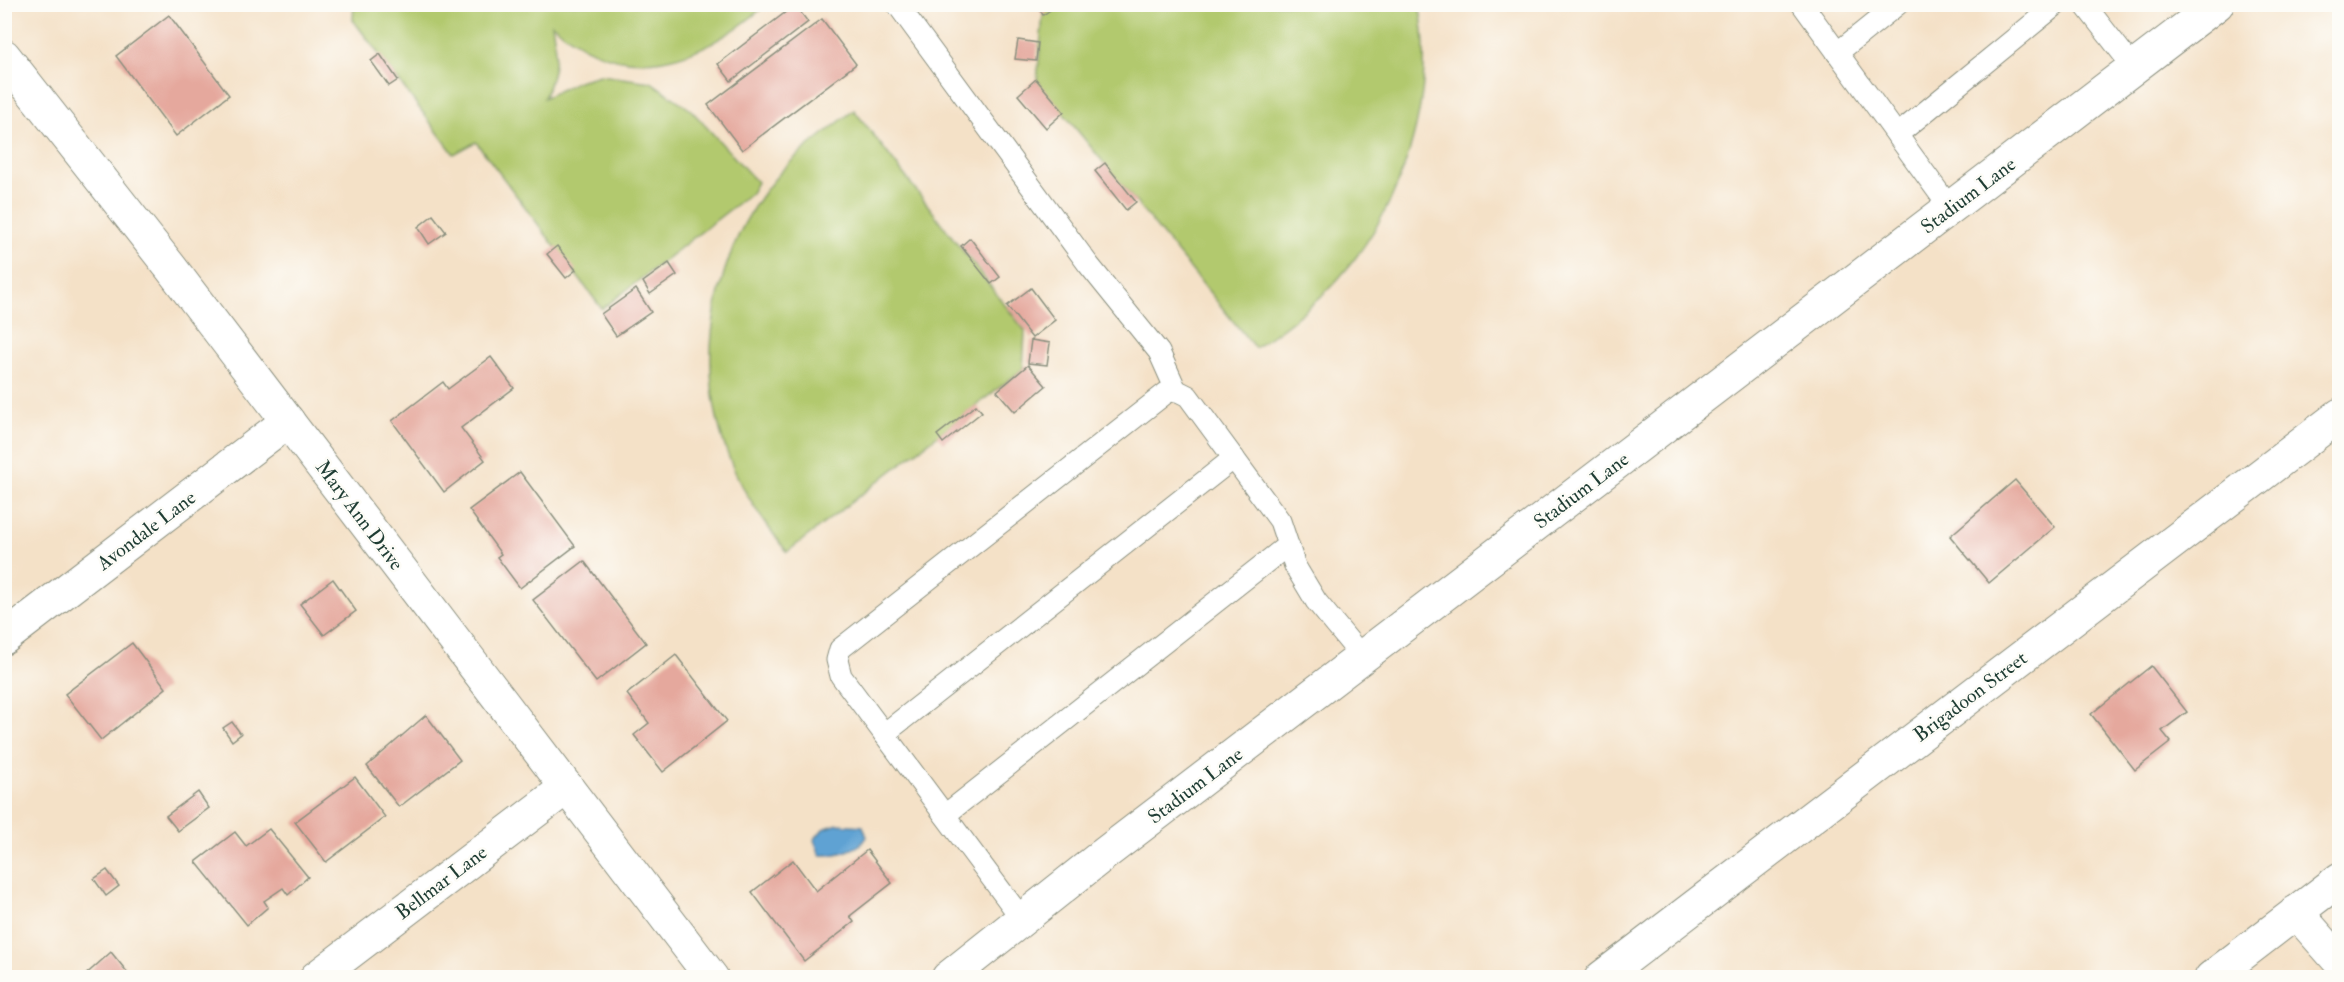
<svg xmlns="http://www.w3.org/2000/svg" width="2344" height="982" viewBox="0 0 2344 982" font-family="'IM FELL Double Pica',serif">
<rect width="100%" height="100%" fill="#fdfcf7"/>
<filter id="ink" filterUnits="userSpaceOnUse"><feTurbulence type="fractalNoise" baseFrequency=".0167" numOctaves="2"/><feDisplacementMap in="SourceGraphic" scale="12" xChannelSelector="R" yChannelSelector="G"/><feConvolveMatrix kernelMatrix="1 2 1 2 8 2 1 2 1" color-interpolation-filters="sRGB"/></filter>
<filter id="wash" filterUnits="userSpaceOnUse"><feTurbulence type="fractalNoise" baseFrequency=".008" numOctaves="4" result="noise"/><feDisplacementMap in="SourceGraphic" scale="24" xChannelSelector="R" yChannelSelector="G"/><feGaussianBlur stdDeviation="1.35" result="paint"/><feColorMatrix in="noise" values="0 0 0 0 0 0 0 0 0 0 0 0 0 0 0 0 0 1.4 0 .05"/><feComposite in="paint" operator="in"/></filter>
<g filter="url(#wash)">
<rect width="100%" height="100%" fill="#f4e1c7"/>
<g fill="#b2c96e" stroke="#688351" stroke-width="1.5">
<path d="M354,4L766,5C701,62 624,89 552,24C557,52 556,71 544,98L578,81L600,75L651,82L691,110L757,182L751,193L602,309L476,142L454,154L353,20Z"/>
<path d="M1419,4C1438,98 1402,207 1339,278C1315,305 1285,327 1255,348L1037,81L1043,14L1059,5Z"/>
<path d="M854,110L1025,331L1023,369L787,552C764,522 741,491 728,455C693,362 713,250 778,175C800,150 828,131 854,110Z"/>
</g>
<path fill="#5fa2d3" stroke="#3f7084" stroke-width="1.5" d="M838,824L863,826L867,837C860,850 835,856 820,855L814,840L823,829Z"/>
<g id="blocks">
<g fill="#e5a89d">
<path d="M1036,4H1059L1043,15Z"/>
<path d="M795,5L808,22L731,81L718,64Z"/>
<path d="M169,15L229,95L176,136L116,56Z"/>
<path d="M822,19L856,64L742,150L708,105Z"/>
<path d="M1018,40L1038,43L1036,61L1015,59Z"/>
<path d="M380,54L398,80L389,86L371,61Z"/>
<path d="M1036,79L1064,112L1046,128L1018,95Z"/>
<path d="M1105,163L1136,202L1126,210L1095,171Z"/>
<path d="M433,215L446,232L429,244L418,227Z"/>
<path d="M970,238L1000,277L991,284L961,246Z"/>
<path d="M557,246L576,270L566,278L547,254Z"/>
<path d="M669,263L677,275L650,294L643,282Z"/>
<path d="M1031,288L1055,320L1032,338L1007,306Z"/>
<path d="M636,289L651,312L616,336L601,314Z"/>
<path d="M1031,340L1050,343L1047,365L1028,363Z"/>
<path d="M491,357L514,388L461,428L485,460L444,492L392,421L443,382L448,389Z"/>
<path d="M1028,365L1046,386L1015,412L997,391Z"/>
<path d="M976,405L982,412L943,443L937,435Z"/>
<path d="M520,472L575,546L520,588L497,557L501,554L469,510Z"/>
<path d="M2015,480L2055,527L1989,583L1950,536Z"/>
<path d="M584,561L646,643L596,682L533,600Z"/>
<path d="M333,579L356,611L324,635L300,604Z"/>
<path d="M132,643L166,688L101,740L65,694Z"/>
<path d="M676,655L727,721L663,772L634,735L649,723L627,694Z"/>
<path d="M2151,666L2187,712L2162,731L2171,742L2135,770L2091,714Z"/>
<path d="M426,715L460,760L399,807L367,766Z"/>
<path d="M232,722L241,734L232,741L223,728Z"/>
<path d="M355,777L385,817L326,862L295,822Z"/>
<path d="M198,792L209,808L178,831L166,816Z"/>
<path d="M269,829L308,877L288,895L283,888L264,901L268,907L247,925L196,862L235,832L246,846Z"/>
<path d="M867,850L892,883L850,916L854,922L804,961L752,892L793,860L816,891Z"/>
<path d="M107,870L119,886L106,896L94,879Z"/>
<path d="M111,952L132,978H82Z"/>
</g>
</g>
</g>
<g filter="url(#ink)">
<use href="#blocks" fill-opacity="0" stroke="#8a8f7e" stroke-width="1.5"/>
<g fill="none" stroke-linecap="round" stroke-linejoin="round">
<g stroke="#8a8f7e" stroke-width="23">
<g id="service">
<path d="M897,4L1088,264L1159,352L1176,390"/>
<path d="M1802,4L1950,208"/>
<path d="M2084,4L2134,68"/>
<path d="M1837,53L1898,4"/>
<path d="M1897,135L2057,4"/>
<path d="M884,734L1234,458"/>
<path d="M945,815L1288,545"/>
<path d="M1022,919L841,676L837,660L840,649L1166,393L1176,390L1188,396L1280,521L1295,566L1316,601L1362,657"/>
</g>
</g>
<g stroke="#8a8f7e" stroke-width="35">
<g id="minor">
<path d="M4,56L171,268L712,978"/>
<path d="M4,638L288,421"/>
<path d="M2296,912L2340,962"/>
<path d="M316,978L567,787"/>
<path d="M948,978L1103,855L2217,4"/>
<path d="M1601,978L2340,415"/>
<path d="M2211,978L2340,879"/>
</g>
</g>
<use href="#service" stroke="#fff" stroke-width="21"/>
<use href="#minor" stroke="#fff" stroke-width="33"/>
</g>
</g>
<g text-anchor="middle" stroke-width="5" stroke-linejoin="round" paint-order="stroke">
<g font-size="20" fill="#1f3d34" stroke="#fdfcf7">
<text transform="translate(1968 195) rotate(-37)" y="7">Stadium Lane</text>
<text transform="translate(1581 490) rotate(-37)" y="7">Stadium Lane</text>
<text transform="translate(360 515) rotate(53)" y="7">Mary Ann Drive</text>
<text transform="translate(146 530) rotate(-37)" y="7">Avondale Lane</text>
<text transform="translate(1970 696) rotate(-37)" y="7">Brigadoon Street</text>
<text transform="translate(1195 785) rotate(-37)" y="7">Stadium Lane</text>
<text transform="translate(441 882) rotate(-37)" y="7">Bellmar Lane</text>
</g>
</g>
<rect width="2344" height="982" fill="none" stroke="#fdfcf7" stroke-width="24"/>
</svg>
